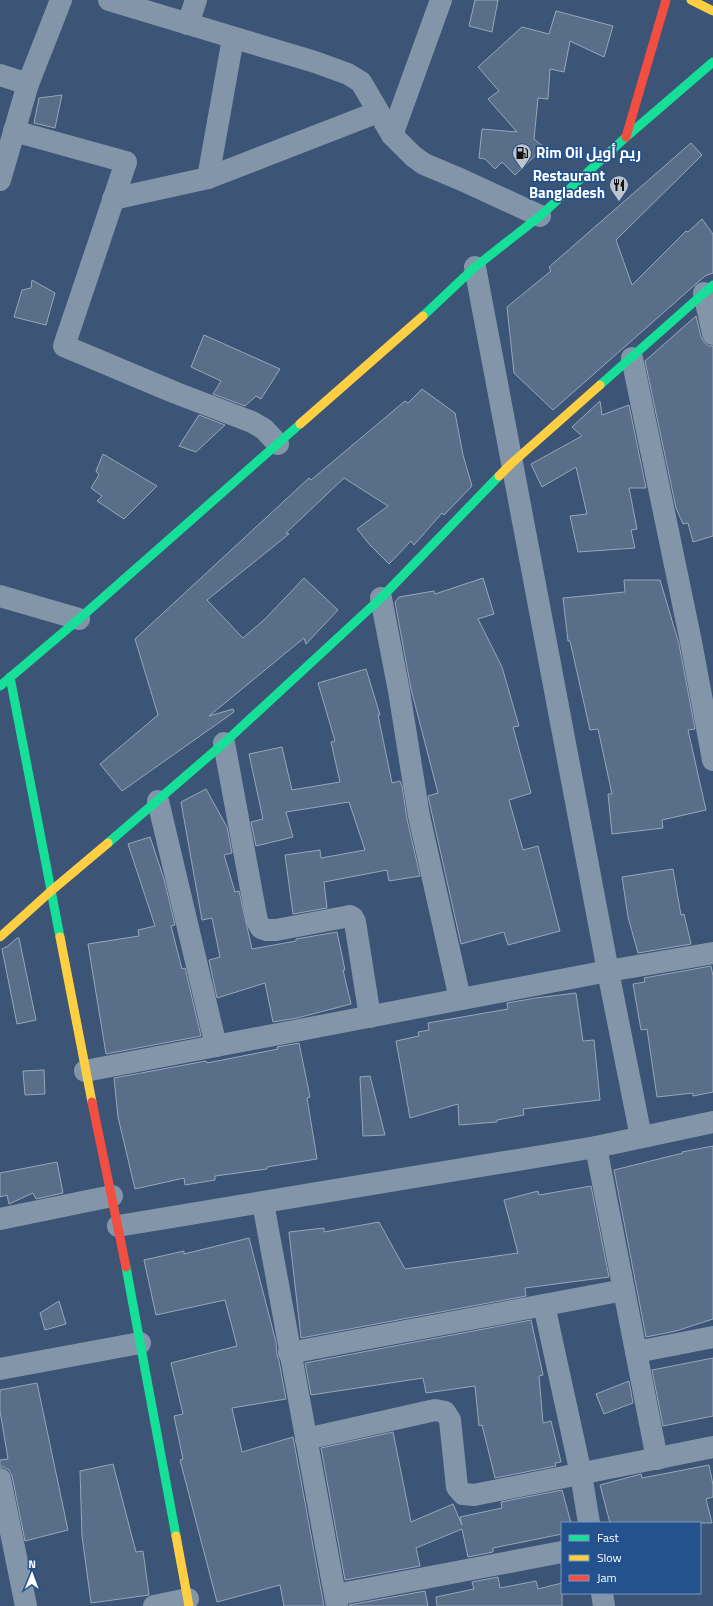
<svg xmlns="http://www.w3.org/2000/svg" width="713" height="1606" viewBox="0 0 713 1606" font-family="'Titillium Web',Cairo,sans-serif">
<rect width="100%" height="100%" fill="#3c5576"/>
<g fill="#596e88" stroke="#98a6b8">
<path d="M475,0H498L492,32L469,26Z"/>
<path d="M556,11L613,26L604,57L570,41L564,72L550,69L548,99L538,98L534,139L544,147L515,175L502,162L495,169L485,159L479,158L482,129L517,132L488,99L499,91L478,67L522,27L549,34Z"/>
<path d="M62,95L55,128L34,123L39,98Z"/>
<path d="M691,143L702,155L616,240L632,285L686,231L688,232L702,219L713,234V273L705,276L553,410L514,373L507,307L551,271L549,267Z"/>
<path d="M32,280L55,293L46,325L14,317L22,290L31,288Z"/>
<path d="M696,316L701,337L704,342L709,346H713V536L693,542L688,523L683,524L676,508L645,361Z"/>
<path d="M204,335L280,369L261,399L256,396L245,406L213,394L221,381L191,367Z"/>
<path d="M422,389L455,413L463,455L472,486L444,515L442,513L414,545L411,541L389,564L370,545L357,529L388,506L344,478L286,533L289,534L207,600L243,638L265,619L304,578L338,610L306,644L304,638L209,716L233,709L234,712L122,791L100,764L158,715L135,639L309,478L311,480L405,401L408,403Z"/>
<path d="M600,401L602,415L629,405L646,488H629L637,529L631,530L635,548L578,552L570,516L587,514L576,467L542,487L531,464L582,436L572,427Z"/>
<path d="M199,415L225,425L196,452L179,446Z"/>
<path d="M103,454L157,486L124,519L97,501L102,496L91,488L99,475L96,471Z"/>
<path d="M483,578L494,614L478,619L502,667L519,726L513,727L531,793L509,800L523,850L538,846L560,931L508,945L504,932L461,944L428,796L438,793L411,689L395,602L399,597L434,591L435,594Z"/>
<path d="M624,580H660L679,644L695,729L688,730L706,810L662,820L663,828L612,834L608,794H612L598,729L590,730L570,641H568L563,598L625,592Z"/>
<path d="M366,669L380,715H378L392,783L400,781L402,786L407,819L420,876L389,881L387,870L324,882L327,908L293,914L285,855L320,850L321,858L365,850L349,802L286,812L293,837L256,846L251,822L263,819L249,754L282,747L292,790L340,782L331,742L335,741L318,683Z"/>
<path d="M206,789L227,827L232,853L224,855L235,892L239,891L252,949L296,941V939L337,932L345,970H343L351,1004L297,1018L273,1022L265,983L217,998L209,960L220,957L212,918L202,920L181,802Z"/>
<path d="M150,837L164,879L175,925L171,926L182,969L185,968L201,1036L106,1054L88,944L139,936L138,930L155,926L128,844Z"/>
<path d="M673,869L681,915L684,914L691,944L638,953L628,917L622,877Z"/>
<path d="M17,938H19L36,1020L17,1024L2,949L8,946Z"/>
<path d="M711,966L713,976V1092L693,1096V1093L657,1097L647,1029L641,1030L633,984L645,982L644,978Z"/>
<path d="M576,993L583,1041L594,1040L600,1100L523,1109L524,1115L497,1120V1122L459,1125L458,1104L410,1118L396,1041L419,1036L418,1032L429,1030L428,1023L508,1009L507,1003L536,998Z"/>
<path d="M299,1043L310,1097L307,1098L317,1159L267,1167V1169L215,1176V1180L185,1185L184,1178L135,1189L118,1117L114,1078L206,1061L207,1063L278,1049L277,1047Z"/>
<path d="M44,1070L45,1094L25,1095L23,1071Z"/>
<path d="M370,1076L385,1135L363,1136L360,1077Z"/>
<path d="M713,1146V1319L676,1331L646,1337L614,1170L683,1153L682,1152Z"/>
<path d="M57,1162L63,1193L36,1199L33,1193L9,1204L7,1195L0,1197V1173Z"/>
<path d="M591,1186L609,1277L525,1288L526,1296L301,1338L289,1232L324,1228V1232L379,1222L405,1269L518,1253L504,1200L538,1191L539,1195Z"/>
<path d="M249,1238L276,1342L277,1355L279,1361L286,1399L232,1408L242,1452L293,1437L324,1606H284L280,1585L217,1602L180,1460L183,1459L174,1416L183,1414L171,1363L237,1346L225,1300L156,1315L144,1260L184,1251V1254Z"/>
<path d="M59,1301L66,1324L45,1330L40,1313Z"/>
<path d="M531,1320L543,1375L539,1376L543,1423L551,1421L561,1462L555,1463L556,1466L495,1478L482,1425L479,1426L475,1386L426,1393L423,1378L311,1395L305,1363Z"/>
<path d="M713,1358V1416L663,1426L652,1370Z"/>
<path d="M629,1381L633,1403L604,1414L596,1394Z"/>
<path d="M37,1383L68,1530L25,1541L12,1476L9,1470L4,1467H0V1460L8,1459L0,1411V1390Z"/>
<path d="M393,1432L411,1522L453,1504L462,1525L460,1517L502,1508L501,1502L562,1490L571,1523H562V1534L493,1548V1552L468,1557L462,1529L416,1548L420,1566L345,1580L321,1448Z"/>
<path d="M113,1464L136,1552L143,1551L149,1595L91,1603L82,1536L80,1471Z"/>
<path d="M709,1465L713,1485V1497L706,1499L712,1523H610L600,1485L641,1474L642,1478Z"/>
<path d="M498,1577L500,1588L536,1581L538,1589L562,1583V1606H437L436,1597L474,1589L472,1582Z"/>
<path d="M425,1591L428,1606H349V1605Z"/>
</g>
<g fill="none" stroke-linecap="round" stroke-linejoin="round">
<g stroke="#8395a9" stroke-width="22">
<path d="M109,0L315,62L348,74L361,82L392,135L413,156L424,164L462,180L540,216"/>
<path d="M188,24L196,0"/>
<path d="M0,75L28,84L61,0"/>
<path d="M14,131L126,162L64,346L176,393L252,422L264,429L278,444"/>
<path d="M392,135L441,0"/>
<path d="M208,178L233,38"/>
<path d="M0,180L28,84"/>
<path d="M113,199L208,178L378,112"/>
<path d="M475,267L608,971L641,1137"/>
<path d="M704,293L713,334"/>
<path d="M632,358L691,642L713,760"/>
<path d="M0,596L79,619"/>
<path d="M381,598L399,691L419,816L460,999"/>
<path d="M224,743L257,921L261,928L267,930H276L350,916L353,918L355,922L370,1017"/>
<path d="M158,801L216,1046"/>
<path d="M85,1071L608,971L713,953"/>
<path d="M596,1147L657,1459"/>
<path d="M263,1203L337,1606"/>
<path d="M0,1219L112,1196"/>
<path d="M118,1226L596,1147L713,1122"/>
<path d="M544,1305L581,1474L589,1523"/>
<path d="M636,1352L713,1337"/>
<path d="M289,1353L624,1290"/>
<path d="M0,1369L140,1343"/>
<path d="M306,1439L435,1410L445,1412L450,1420L457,1487L463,1494L474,1495L713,1447"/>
<path d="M0,1479L26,1606"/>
<path d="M602,1593L604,1606"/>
<path d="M335,1595L562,1552"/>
<path d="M154,1606L188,1599"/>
</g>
<g stroke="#16e098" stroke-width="9">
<path d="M423,316L475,267L540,216L626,137L713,62"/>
<path d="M600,385L713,285"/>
<path d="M10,677L60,937"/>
<path d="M0,686L79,619L300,424"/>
<path d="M108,843L224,743L381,598L499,476"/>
<path d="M126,1267L176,1536"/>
</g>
<g stroke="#ffcf43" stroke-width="9">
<path d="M691,0L713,11"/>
<path d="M300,424L423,316"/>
<path d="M499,476L512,463L600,385"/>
<path d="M0,937L51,891L108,843"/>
<path d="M60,937L92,1102"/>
<path d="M176,1536L189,1606"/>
</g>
<g stroke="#f24e42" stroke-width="9">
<path d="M626,137L666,0"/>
<path d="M92,1102L126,1267"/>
</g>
</g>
<defs>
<g id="fuel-pin" transform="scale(1)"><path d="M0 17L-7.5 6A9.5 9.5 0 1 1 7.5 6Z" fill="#bbc4cf" stroke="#23528e"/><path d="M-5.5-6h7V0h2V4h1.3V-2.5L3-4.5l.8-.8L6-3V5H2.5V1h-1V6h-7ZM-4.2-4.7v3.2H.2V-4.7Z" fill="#111"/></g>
<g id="restaurant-pin" transform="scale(1)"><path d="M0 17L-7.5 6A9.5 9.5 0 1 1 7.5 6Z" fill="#bbc4cf" stroke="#23528e"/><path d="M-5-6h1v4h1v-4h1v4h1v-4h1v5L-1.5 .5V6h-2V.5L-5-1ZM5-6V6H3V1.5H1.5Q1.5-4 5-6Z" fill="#111"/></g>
</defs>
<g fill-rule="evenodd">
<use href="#fuel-pin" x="522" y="153"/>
<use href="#restaurant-pin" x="619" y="185"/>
</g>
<g text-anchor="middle" stroke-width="3.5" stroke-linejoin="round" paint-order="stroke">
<g font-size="15" font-weight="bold" fill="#fff" stroke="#23528e" text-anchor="start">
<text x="536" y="158">Rim Oil ريم أويل</text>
<text x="605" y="181" text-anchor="end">Restaurant<tspan x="605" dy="17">Bangladesh</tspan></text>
</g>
</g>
<rect x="561" y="1522" width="140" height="72" fill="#23528e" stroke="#7b97bb"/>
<rect x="569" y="1535" width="20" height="6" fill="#16e098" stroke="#7b97bb"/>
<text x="597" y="1542" font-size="12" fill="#ffffff">Fast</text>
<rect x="569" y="1555" width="20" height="6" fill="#ffcf43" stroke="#7b97bb"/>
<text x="597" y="1562" font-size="12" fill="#ffffff">Slow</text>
<rect x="569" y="1575" width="20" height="6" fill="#f24e42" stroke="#7b97bb"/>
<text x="597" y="1582" font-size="12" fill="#ffffff">Jam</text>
<g transform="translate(32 1574) rotate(1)" stroke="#23528e" stroke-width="3" paint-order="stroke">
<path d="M0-3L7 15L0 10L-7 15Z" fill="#ffffff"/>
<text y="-6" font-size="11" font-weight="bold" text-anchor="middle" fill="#ffffff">N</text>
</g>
</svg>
